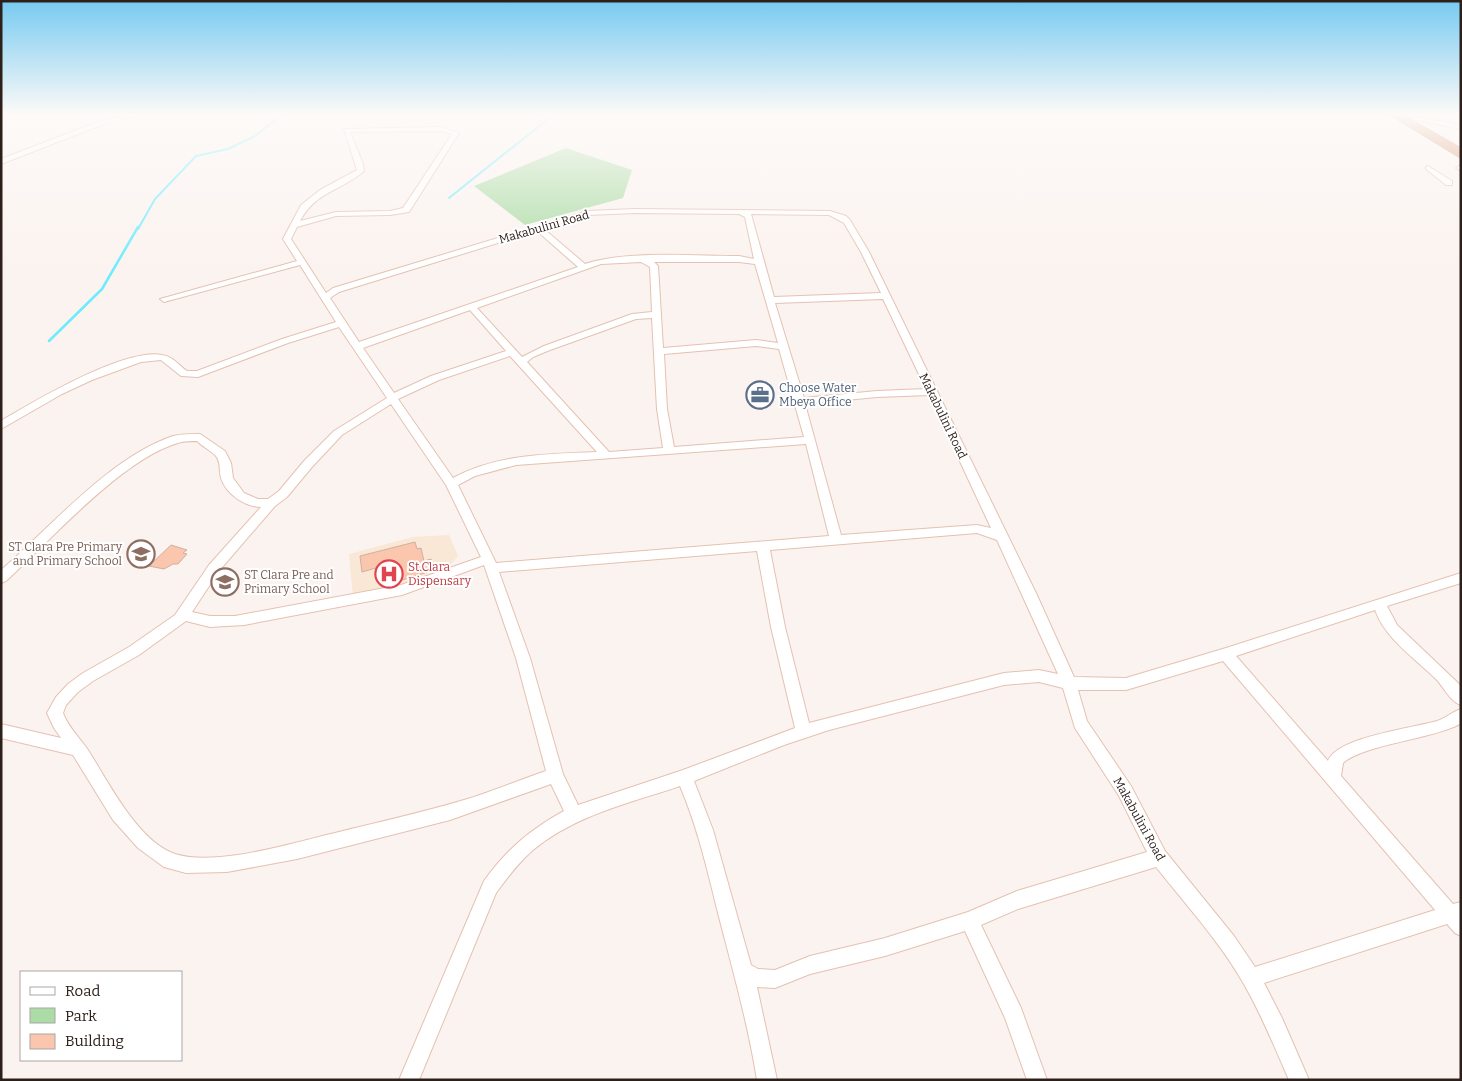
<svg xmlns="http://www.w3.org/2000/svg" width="1462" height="1081" viewBox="0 0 1462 1081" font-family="Bitter,serif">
<rect width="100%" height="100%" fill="#fbf3f0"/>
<path fill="#f9e8d6" d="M449,535L458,556L451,564L401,585L353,598L349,554L413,537Z"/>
<path fill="#acdca6" d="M566,148L632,170L623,198L525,225L474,186Z"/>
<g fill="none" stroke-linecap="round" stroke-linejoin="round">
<g stroke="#6eecfe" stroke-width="2">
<path d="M449,198L548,119L541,115"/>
<path d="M138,229L155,199L196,156L228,149L255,136L282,115"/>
</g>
<path stroke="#6eecfe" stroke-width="2.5" d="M49,341L102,289L138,227"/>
</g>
<g fill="#fac6ad" stroke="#d2af9e">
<path d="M415,542L417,549L421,548L424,561L431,559L434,570L402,580L397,562L362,572L360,556Z"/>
<path d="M171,545L187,550L183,553L187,554L178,564H173L164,569L149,566Z"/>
</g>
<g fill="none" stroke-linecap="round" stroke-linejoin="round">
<g stroke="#e5c1b0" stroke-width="2">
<g id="street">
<path d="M131,115H141L104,124L1,164V159L100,121Z"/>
<path d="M1394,115H1405L1461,125V129Z"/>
<path d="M440,127L459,133L409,212L390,215L336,216L297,227L291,239L326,293L333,288L587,211L635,209L830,211L846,216L850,220L869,252L1036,593L1074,677L1126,678L1226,648L1461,573V583L1387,606L1397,625L1458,683L1461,687V705C1451,702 1444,688 1437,680C1415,658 1386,640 1375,610L1236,656L1328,761C1337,737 1413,728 1437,721C1446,718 1452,712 1461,709L1460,724C1432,739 1362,745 1343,763L1341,776L1453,904L1461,902V936L1455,933L1447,924L1264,983L1282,1018L1309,1080H1289C1275,1048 1262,1016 1245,986C1221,943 1186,905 1156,867L1018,909L981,925L1021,1008L1047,1080H1027L1005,1018L965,931L885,956L810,974L775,988L757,987L777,1080H757C748,1024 733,971 719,917C708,873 698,828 680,786C630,803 575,815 533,850C519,862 507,878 496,893L419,1080H399L484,881C506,850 531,829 564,811L551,784L450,820L297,859L227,872L186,873L164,867L138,848L113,820L73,755L1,738V724L61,738L54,728L47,713L56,697L68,684L83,673L129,647L175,615L209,565L261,507C245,507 226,494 221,478C219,471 221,462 216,456C210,450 203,447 197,441C191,441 184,441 178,443C122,459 50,541 6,581L1,583V570C52,526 109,458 173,436C181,434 191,434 200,434L225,451L231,463L233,478L244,493L258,499H268L279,491L304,461L334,431L387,398L339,327L288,343L198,377L181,376L161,360L141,362L92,380L62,394L1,429V421C35,401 124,348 162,355C173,356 179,366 187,371H197L282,339L336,322L300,265L164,302L160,299L297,261L283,239L301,205L320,190L357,170L344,129ZM440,131L452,134L403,208L390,211L336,212L300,221C316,191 341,191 364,171L363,164L350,132ZM635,213L739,214L745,217L754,259L739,256C695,256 626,250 585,264L544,229L588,215ZM751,214L829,215L844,223L861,252L881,293L774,297ZM537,231L578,267L359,342L330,298L339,292ZM641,262L650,267L652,312L632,314L544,346L522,357L477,308L601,264ZM654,262H739L755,264L778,343L756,340L663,348L658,266ZM883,299L926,389L877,391L804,398L775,303ZM470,310L506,351L431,376L394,393L363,348ZM652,318L657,409L663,448L609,452L527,362L533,357L550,350L636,319ZM756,346L779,349L804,437L674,447L667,409L664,354ZM510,356L597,452C547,454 498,454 453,478L398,399L439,380ZM929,395L991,528L977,525L841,535L805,404L877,397ZM391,404L446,485L481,557L401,585L235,616H210L192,612L219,571L275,506L287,497L312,467L342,435ZM806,444L829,536L496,563L458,485L475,476L516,465ZM977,533L997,540L1058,674L1039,670L1004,673L809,723L785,627L770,550ZM757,551L771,627L795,728L683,770L578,805L563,774L530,658L499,572ZM484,565L516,658L546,771C519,780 491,792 464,800C421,813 378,822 335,833C292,843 216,867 175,854C138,842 108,781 88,750C80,738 68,727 63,713L66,705L78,692L93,681L139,655L186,621L210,627L244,625L402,595ZM1223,661L1435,910L1255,967L1234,936L1165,851L1131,786L1087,721L1078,690H1126ZM1039,682L1063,688L1075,728L1119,796L1147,852L1017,891L968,912L885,938L810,956L775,970L758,969L751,965L713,830L694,781L784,745L829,730L1004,685Z"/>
<path d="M1428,166L1452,181V185H1446L1426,169V167Z"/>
<path d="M1459,166H1461V171L1456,168Z"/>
</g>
</g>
<g stroke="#9c6345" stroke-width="1">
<path id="highway" d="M1390,115H1404L1461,148V158Z"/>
</g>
<use href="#street" fill="#fff" fill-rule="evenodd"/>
<use href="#highway" fill="#d7875c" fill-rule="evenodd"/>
</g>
<linearGradient id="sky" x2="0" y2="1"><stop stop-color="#77caf1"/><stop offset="0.43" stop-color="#fdfaf8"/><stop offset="1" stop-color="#fdfaf8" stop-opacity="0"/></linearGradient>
<rect width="1462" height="266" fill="url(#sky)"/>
<defs>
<g id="office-ring" transform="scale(1.4375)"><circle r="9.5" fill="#fff" stroke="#5c6f8a" stroke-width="1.5"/><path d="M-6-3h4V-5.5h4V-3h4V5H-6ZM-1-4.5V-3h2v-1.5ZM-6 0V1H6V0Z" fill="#5c6f8a"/></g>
<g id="school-ring" transform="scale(1.4375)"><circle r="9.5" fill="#fff" stroke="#8d6e63" stroke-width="1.5"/><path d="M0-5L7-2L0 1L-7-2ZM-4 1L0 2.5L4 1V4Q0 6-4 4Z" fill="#8d6e63"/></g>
<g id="hospital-ring" transform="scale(1.4375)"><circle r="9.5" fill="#fff" stroke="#e0444e" stroke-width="1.5"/><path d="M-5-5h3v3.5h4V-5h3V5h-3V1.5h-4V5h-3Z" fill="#e0444e"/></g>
</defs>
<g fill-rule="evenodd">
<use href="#office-ring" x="760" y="395"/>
<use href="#school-ring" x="141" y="554"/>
<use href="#hospital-ring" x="389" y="574"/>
<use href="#school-ring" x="225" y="582"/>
</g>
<g text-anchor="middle" stroke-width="4" stroke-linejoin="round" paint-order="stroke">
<g font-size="12" fill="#2d201a" stroke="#fff">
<text transform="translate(544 227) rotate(-16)" y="4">Makabulini Road</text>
<text transform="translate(943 416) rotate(64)" y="4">Makabulini Road</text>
<text transform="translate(1139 819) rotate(61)" y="4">Makabulini Road</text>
</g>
<g font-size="12" fill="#4e5e75" stroke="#fff" text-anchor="start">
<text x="779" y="392">Choose Water<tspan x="779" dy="14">Mbeya Office</tspan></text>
</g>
<g font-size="12" fill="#785e54" stroke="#fff" text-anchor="end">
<text x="122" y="551">ST Clara Pre Primary<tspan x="122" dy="14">and Primary School</tspan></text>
<text x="244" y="579" text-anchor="start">ST Clara Pre and<tspan x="244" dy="14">Primary School</tspan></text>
</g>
<g font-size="12" fill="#be3a42" stroke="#fff" text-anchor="start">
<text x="408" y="571">St.Clara<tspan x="408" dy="14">Dispensary</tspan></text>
</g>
</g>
<rect width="1462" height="1081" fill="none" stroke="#2d201a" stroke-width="5"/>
<rect x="20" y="971" width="162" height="90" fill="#ffffff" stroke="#aba6a3"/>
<rect x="30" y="987" width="25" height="8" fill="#ffffff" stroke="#aba6a3"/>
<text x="65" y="996" font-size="15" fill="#2d201a">Road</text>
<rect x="30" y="1008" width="25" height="15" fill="#acdca6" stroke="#aba6a3"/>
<text x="65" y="1021" font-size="15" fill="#2d201a">Park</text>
<rect x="30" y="1034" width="25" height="15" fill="#fac6ad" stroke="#aba6a3"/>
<text x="65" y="1046" font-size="15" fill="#2d201a">Building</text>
</svg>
